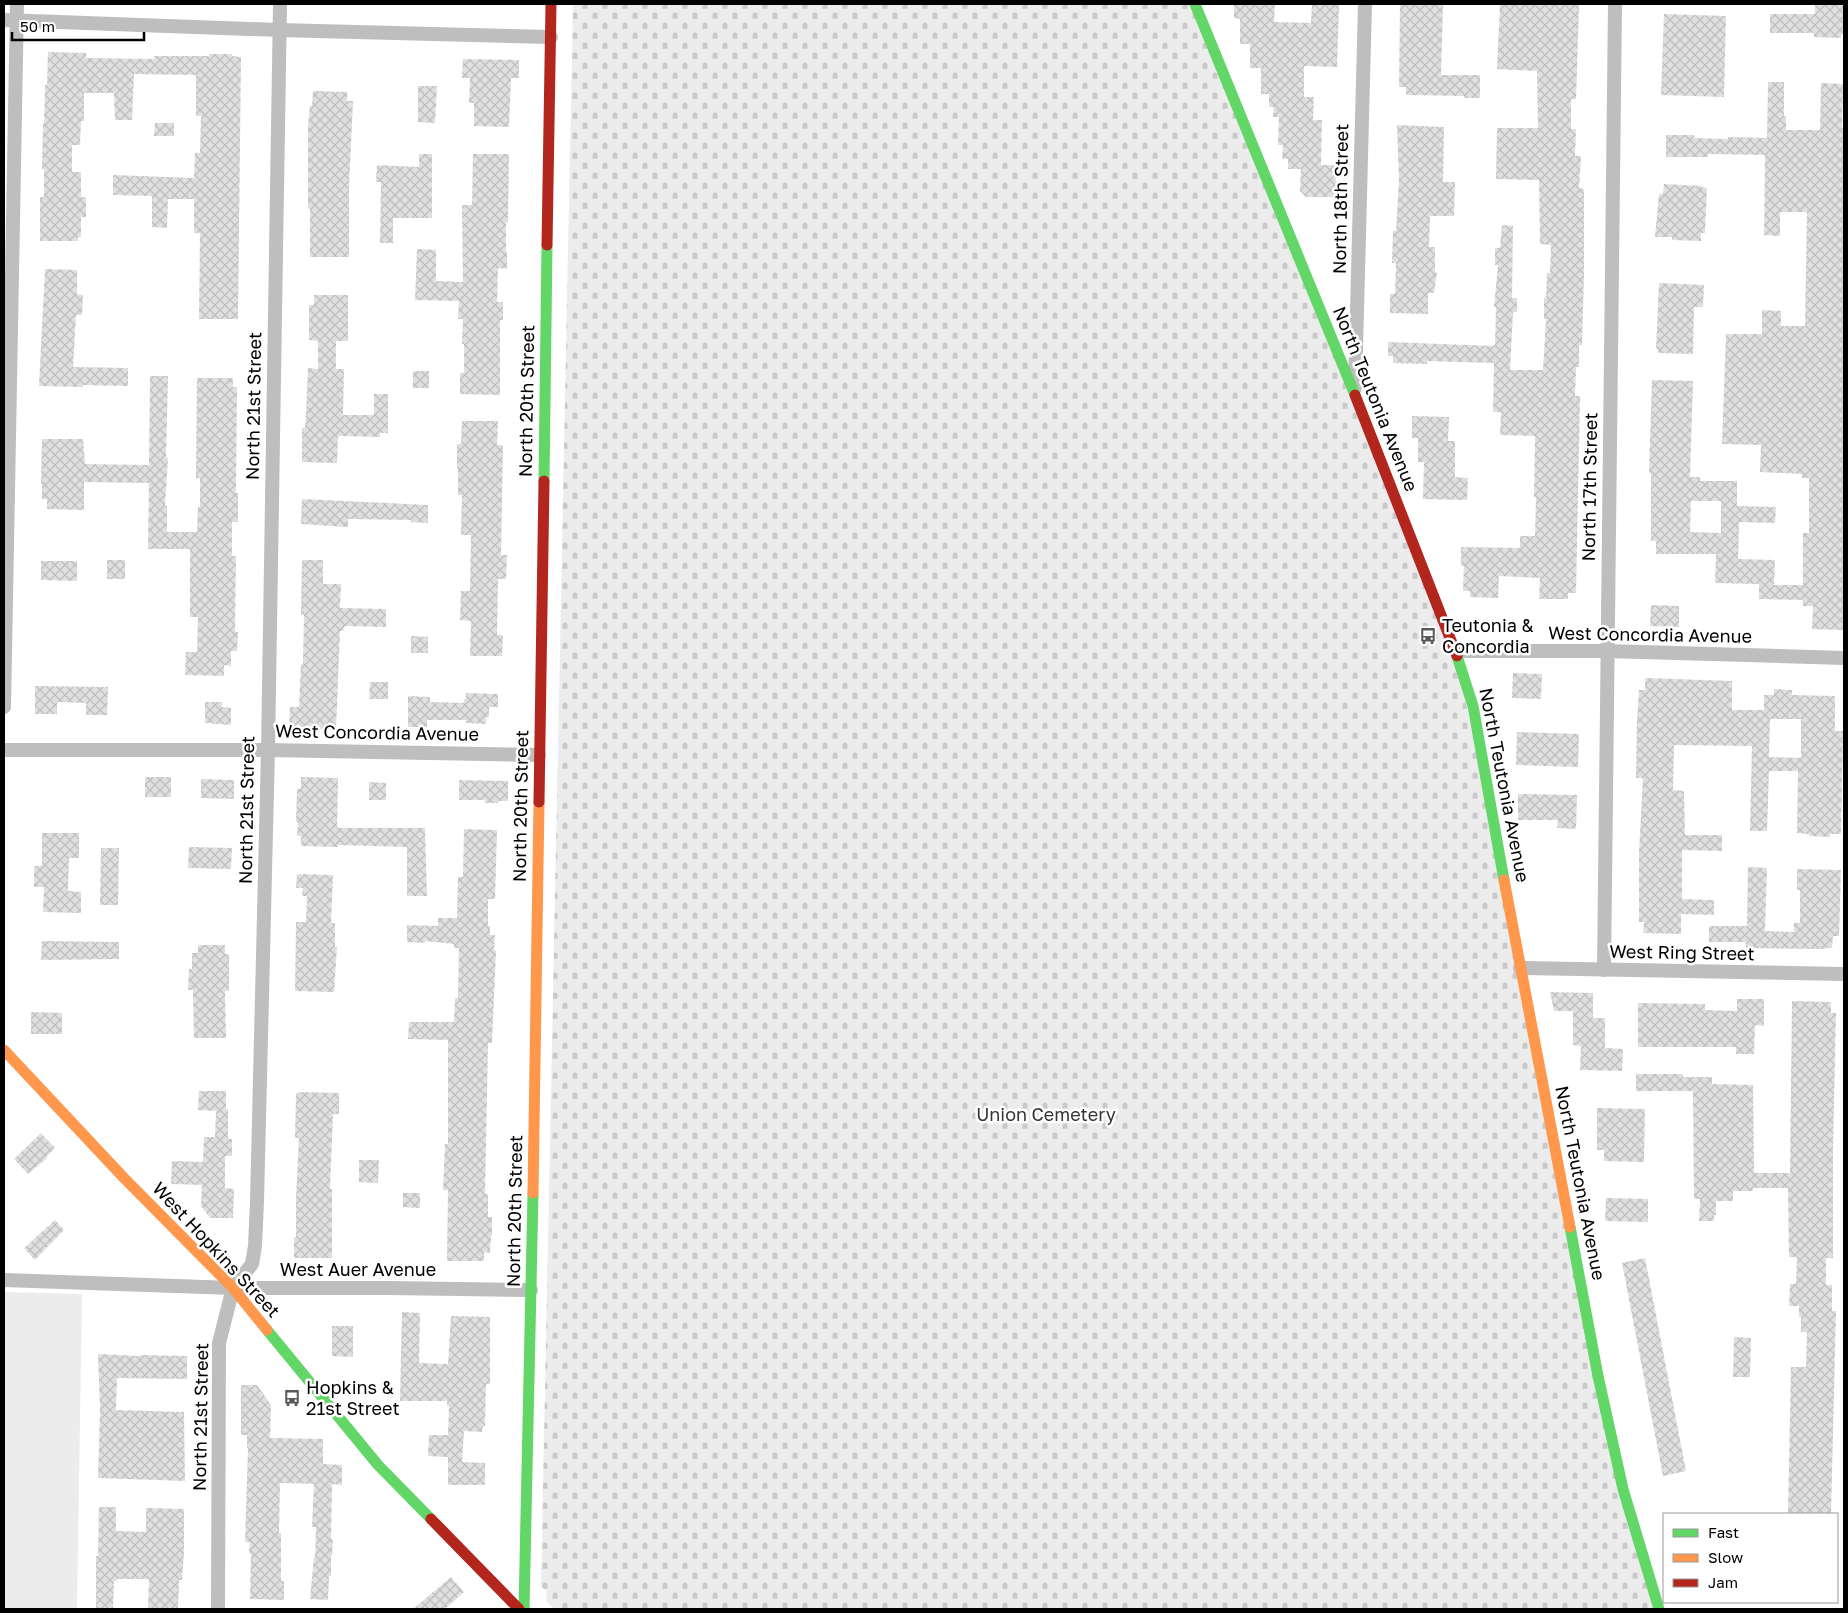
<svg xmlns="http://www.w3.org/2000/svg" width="1848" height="1613" viewBox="0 0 1848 1613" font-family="'Golos Text',sans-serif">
<defs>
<pattern id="cemetery-stones" width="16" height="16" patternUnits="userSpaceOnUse" patternTransform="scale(1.25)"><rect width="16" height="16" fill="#ececec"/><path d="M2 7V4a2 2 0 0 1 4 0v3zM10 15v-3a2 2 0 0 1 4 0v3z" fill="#c9c9c9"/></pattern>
<pattern id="building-cross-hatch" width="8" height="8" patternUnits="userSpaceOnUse" patternTransform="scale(1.25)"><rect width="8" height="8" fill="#dfdfdf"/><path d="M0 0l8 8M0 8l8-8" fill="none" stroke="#bebebe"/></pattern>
</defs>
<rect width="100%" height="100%" fill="#fff"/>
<path fill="url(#cemetery-stones)" d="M573,4H1195L1456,651L1598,1376L1659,1609H554L546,1601L547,1591L541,1587Z"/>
<path fill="#ececec" d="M4,1292L82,1294L77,1609H4Z"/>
<g fill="url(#building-cross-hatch)" fill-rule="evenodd">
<path d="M1234,4H1275L1274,22L1311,23L1312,4H1339L1337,67L1304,66V97H1314L1313,120H1322L1321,165H1336V197H1306L1300,191L1301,169H1288V159H1282L1283,145H1278L1279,117H1273L1274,107H1269V94H1261V68H1250V44H1240V19L1234,18Z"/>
<path d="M1400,4H1443L1441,75H1480V98H1464V96L1406,95V87H1399Z"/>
<path d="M1500,4H1579L1576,99H1571V129H1576L1575,156H1581L1579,188L1584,189V275L1582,345H1579V367H1576L1575,396H1580L1576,593H1568V599H1539L1540,578L1499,576L1498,598L1470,597V591H1463L1464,566H1461V547L1520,548V536H1535L1536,497H1534L1535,436L1500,435L1501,412H1493L1494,363L1427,361V364L1393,363V356H1388V342L1494,346L1495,344L1496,307H1494L1498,265H1495V248H1500L1502,225L1513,226L1512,298H1517V312H1513L1510,370H1543L1546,319H1544V298H1546L1547,273H1550L1551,245L1540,244L1539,180L1496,179L1497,128H1538L1537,71L1497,69Z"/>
<path d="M1815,4H1844V34H1841V38L1814,37V33H1770V14H1815Z"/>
<path d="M1664,14L1726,16L1724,97L1661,95Z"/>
<path d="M48,52L86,53V58L154,59V56H209V54H232V56L241,57L238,319H199L200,233H194V199H168L167,228L152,227V196L113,195V175L194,178L195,153H200L201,116H196V75L134,74L132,120H115L114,93H84V121H81L80,145H72V172H81V197H86V217H81V237H78V241H40V197H44V169H42L43,124H44L45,85H47Z"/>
<path d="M463,59L519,60V78H511L509,127L474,126V103H469L470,78H462Z"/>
<path d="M1768,82H1784V116H1786V130H1820L1821,83L1843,84L1842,128H1844L1843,630L1812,629L1813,606H1803V600L1759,599V584L1715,583L1716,554H1656V541H1651V473H1649L1652,380L1693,381L1690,477H1700V481H1737V506L1776,507L1775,523L1739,522L1738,559L1775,560L1774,585H1803V533H1809V478H1802V474L1760,472L1761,445L1722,444L1726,334H1762V310L1781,311V326H1805L1807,212H1780V236L1764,235L1765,155L1708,154V157H1666V135H1694V138L1728,139V137L1767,138ZM1691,501H1721V533L1690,532Z"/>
<path d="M418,86H437L435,123L418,122Z"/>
<path d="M313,91L347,92V101H353L349,187V257H310V209L308,208V126L310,106H312Z"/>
<path d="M155,123H174V136H154Z"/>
<path d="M1397,125L1444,127L1443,182H1455L1454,216H1430L1429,247H1435V272L1437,273L1434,293H1428V314L1390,313V294H1395L1396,263H1392L1393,231H1396L1399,180Z"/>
<path d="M419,154H432V218H393V243H380L381,182H376L377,165L419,167Z"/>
<path d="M473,154H509L508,222H506V252H507V269L498,268L497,302H503V320H500V395L460,394V373H464V344H462L463,319H458L459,301L415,300L417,249L436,250V281L463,282L462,205H472Z"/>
<path d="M1664,184L1702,186L1701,187L1707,188L1705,233H1701V241L1672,240V237H1655L1659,194H1663Z"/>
<path d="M45,269L77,270V294L83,295L82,315H76L73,367L128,368V386L83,385V387L39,386Z"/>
<path d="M1659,283L1704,285L1703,307H1694L1693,354L1658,353V349H1656Z"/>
<path d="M314,295H348V341H336V369H344L343,415H374V394H388V433H380V437L338,436L337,463L302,462V428H305L306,416L308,368L318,369V341L309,340V305H314Z"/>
<rect x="413" y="371" width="16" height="17"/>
<path d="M150,376H168L166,458H168L165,506H167V532H197L198,507H200V478H196L197,378H233V387H237L236,493H238V522H232V556H236L235,632H238L237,651H231V666L224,665V676L185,675L186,652H197L198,617H190V549H148L149,483L84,482V510L47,509V499H42V484H41L42,439H83L85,464L149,465Z"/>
<path d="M1412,416L1449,417L1448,441H1455V477L1468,478L1467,500L1423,499L1424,462H1418V438H1412Z"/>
<path d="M462,421H498L497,445H503L501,555H507L506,579H498L497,635H503L502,656H470L471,621L460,620L461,591H470L471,535H461L462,495H458V468H457V444H461Z"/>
<path d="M302,499L428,505V523L411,522V520L348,519V527L301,524Z"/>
<rect x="107" y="560" width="18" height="19"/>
<path d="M302,560H323V584H341L340,608L386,609V627L345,626L343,631H340L336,729L289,728L290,707H299L301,664H303L304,615H301Z"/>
<path d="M41,561H77V581L41,580Z"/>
<path d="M1651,605L1679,606V627L1650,626Z"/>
<path d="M411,636L428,637V653H411Z"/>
<path d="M1513,673L1542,674L1541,699L1512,698Z"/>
<path d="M1645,678L1732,681V710H1764V695H1774V689L1792,690V695L1835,696V731H1843L1841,834H1830V837L1809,836V834L1797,833L1798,771H1769L1767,831H1750L1752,746L1674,745L1673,790L1684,791L1685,835H1722V851L1682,850V899L1714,900V915L1681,914V934L1643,933L1644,922H1639V852L1643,778H1636L1637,720L1639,690H1645ZM1770,719H1801V758L1769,757Z"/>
<path d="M370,682H388V699H369Z"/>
<path d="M35,686L108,687L107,715H86V703L57,702V714H35Z"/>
<path d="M466,693L498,694V707H489V717H486V724L466,723V720H427V727H408V696L430,697V702L464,703V699H466Z"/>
<path d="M205,702H222V707L231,708V725L205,723Z"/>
<path d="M1517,732L1579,734L1578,767L1516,765Z"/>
<rect x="145" y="777" width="26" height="20"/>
<path d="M301,777L338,778L337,827L339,828H425L427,896H407V847L338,845V847L301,846V836H297L298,822H296L297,789H301Z"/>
<path d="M201,779L234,780V799L201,798Z"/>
<path d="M459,780L508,781V801H498V803H485V800H459Z"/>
<path d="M369,782L386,783V800H369Z"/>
<path d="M1518,794L1577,795L1576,829L1557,828L1558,820H1518Z"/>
<path d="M464,829L497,830L495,899H488V926H490V935H495L494,950L496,951L492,1043H488L485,1194H488V1217H492V1236H491L490,1253L484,1252V1261H447L448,1190H443L445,1144H448V1040L408,1039L409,1022H454L455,998H458L459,948H454V944L425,941V943L407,942V925L438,926V918H457L458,877H463Z"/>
<path d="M42,833H79V858H69L68,891L81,892V913L43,912L44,887H34V866H42Z"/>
<path d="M189,847L232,848L231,869L188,868Z"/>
<path d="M101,848H119L118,905H100Z"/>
<path d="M1748,867L1767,868L1765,931L1794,932V923H1800V890H1797V869L1841,870L1839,936H1833L1832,948H1826L1825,949L1746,948V942H1709V926H1747Z"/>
<path d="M297,874L333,875L331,923H335V947H337L334,992L295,991L296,922H306L307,896H302L303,888H296Z"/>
<path d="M42,941L119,942V959L41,960Z"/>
<path d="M198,945H225V954H229V991H225L226,1038H194L193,990H188L189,969H192V953H198Z"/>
<path d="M1550,992L1593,993V1018H1605V1048L1623,1049L1622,1071L1580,1070L1581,1046L1573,1045V1011H1554Z"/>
<path d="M1737,999H1764V1026L1755,1025L1754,1054H1736V1047H1638V1003L1705,1004V1010L1737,1011Z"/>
<path d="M1792,1001L1831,1002V1013H1836L1833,1146V1258H1826V1285H1832V1311H1836L1831,1514H1788L1791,1367H1806L1807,1332H1801V1317H1799V1306H1789L1790,1284H1796L1797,1257H1789L1788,1188H1753V1191H1733V1201H1716V1215H1714V1221H1699L1700,1199H1694L1693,1091H1636V1074H1683V1077H1712V1084L1753,1085L1754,1173H1790Z"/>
<path d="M31,1012L62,1013V1034H31Z"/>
<path d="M199,1091H226V1109H228V1139H232V1156H225V1188L234,1189L233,1218H210L201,1206L202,1185L171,1184L172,1161L203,1162L204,1137H215L216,1111L198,1110Z"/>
<path d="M299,1092L339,1093V1114H333L330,1189H332V1258H294V1237H296V1198L299,1138H295L296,1094Z"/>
<path d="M1597,1108L1645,1109L1644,1162L1604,1161V1150H1597Z"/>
<path d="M41,1133L55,1148L46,1157L47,1158L28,1174L14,1159Z"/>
<path d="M359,1160H379L378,1183L359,1182Z"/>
<path d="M403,1193H420V1208L403,1207Z"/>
<path d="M1606,1198L1648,1199V1222L1605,1221Z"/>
<path d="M55,1220L64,1230L35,1260L24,1248Z"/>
<path d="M1645,1258L1686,1471L1663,1476L1622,1263Z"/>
<path d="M402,1312L420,1313L419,1363L448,1364L451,1316L490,1317V1384H486L485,1426H483L482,1432L464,1431L462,1462L485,1463V1485H448V1457L428,1456L429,1435H448L449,1406H447V1401H400Z"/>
<path d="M332,1326H353V1357L332,1356Z"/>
<path d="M1734,1337L1751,1338L1750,1377H1733Z"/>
<path d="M98,1354L140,1356V1355L187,1356V1379L117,1378L116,1410L184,1412L185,1481L98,1478L100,1409Z"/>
<path d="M241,1385H257L271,1405L270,1438L323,1439V1464L342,1465V1485L332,1484L331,1539H333L332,1556H331V1576H329L328,1600L310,1599L314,1557H315L316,1527H312L314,1484L287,1483H280L279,1533H281V1581H284V1600L250,1599L251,1554L249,1553L250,1542H245L248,1448H247V1435H241Z"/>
<path d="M99,1507H116V1531L146,1532V1508L184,1509V1553L182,1580H179L178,1609H148L149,1579H117V1581H114L113,1609H96V1556H98Z"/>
<path d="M451,1577L464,1592L445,1609H413Z"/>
</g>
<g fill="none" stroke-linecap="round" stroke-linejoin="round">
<g stroke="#bebebe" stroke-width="14">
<path d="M4,20L279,30L551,37"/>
<path d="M1355,388L1365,4"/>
<path d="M1456,651H1607L1844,658"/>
<path d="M4,707L17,4"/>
<path d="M4,750H268L539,755"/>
<path d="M1520,968L1844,974"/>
<path d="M1604,970L1615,4"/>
<path d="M4,1280L233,1288H389L531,1290"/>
<path d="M218,1609L219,1343L233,1288L252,1264L255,1246L257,1202L268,750L280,4"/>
</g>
<g stroke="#63d668" stroke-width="11">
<path d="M1195,4L1355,395"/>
<path d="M544,481L547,245"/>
<path d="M1457,656L1473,706L1504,880"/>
<path d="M1570,1227L1598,1376L1623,1489L1659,1609"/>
<path d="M267,1330L378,1465L431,1519"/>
<path d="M524,1609L533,1193"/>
</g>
<g stroke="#ff974d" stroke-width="11">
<path d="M1504,880L1570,1227"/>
<path d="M4,1050L124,1178L233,1288L267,1330"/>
<path d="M533,1193L539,802"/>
</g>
<g stroke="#b3261e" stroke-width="11">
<path d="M547,245L551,4"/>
<path d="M1355,395L1457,656"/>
<path d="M539,802L544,481"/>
<path d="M431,1519L519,1609"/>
</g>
</g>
<defs>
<g id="bus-bare" transform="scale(1.35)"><path d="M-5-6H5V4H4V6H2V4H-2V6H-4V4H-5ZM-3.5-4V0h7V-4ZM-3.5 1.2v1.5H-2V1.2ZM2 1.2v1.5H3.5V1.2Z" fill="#595959" stroke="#fff" stroke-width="2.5" paint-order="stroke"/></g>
</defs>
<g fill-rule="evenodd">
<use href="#bus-bare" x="1428" y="636"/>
<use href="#bus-bare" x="292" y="1398"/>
</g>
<g text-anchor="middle" stroke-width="5" stroke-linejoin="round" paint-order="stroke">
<g font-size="18" fill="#000" stroke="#fff">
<text transform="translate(1341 199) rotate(-89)" y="6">North 18th Street</text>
<text transform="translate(1375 399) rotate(68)" y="6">North Teutonia Avenue</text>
<text transform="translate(527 401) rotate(-89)" y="6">North 20th Street</text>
<text transform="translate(254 406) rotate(-89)" y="6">North 21st Street</text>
<text transform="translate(1590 487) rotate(-89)" y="6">North 17th Street</text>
<text transform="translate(1650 635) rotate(1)" y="6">West Concordia Avenue</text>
<text transform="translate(377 733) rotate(1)" y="6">West Concordia Avenue</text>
<text transform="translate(1504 785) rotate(79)" y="6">North Teutonia Avenue</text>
<text transform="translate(521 806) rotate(-89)" y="6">North 20th Street</text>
<text transform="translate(247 810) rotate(-89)" y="6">North 21st Street</text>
<text transform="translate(1682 953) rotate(1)" y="6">West Ring Street</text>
<text transform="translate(1580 1183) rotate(79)" y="6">North Teutonia Avenue</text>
<text transform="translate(515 1211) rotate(-89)" y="6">North 20th Street</text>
<text transform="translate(216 1250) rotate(47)" y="6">West Hopkins Street</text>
<text x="358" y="1276">West Auer Avenue</text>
<text transform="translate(201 1417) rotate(-89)" y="6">North 21st Street</text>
</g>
<g font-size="18" fill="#000" stroke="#fff" text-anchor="start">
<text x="1442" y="632">Teutonia &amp;<tspan x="1442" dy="21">Concordia</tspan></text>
<text x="306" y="1394">Hopkins &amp;<tspan x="306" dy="21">21st Street</tspan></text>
</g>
<g font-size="18" fill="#333" stroke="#fff">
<text x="1046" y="1121">Union Cemetery</text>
</g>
</g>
<rect width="1848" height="1613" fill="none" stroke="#000000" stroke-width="10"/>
<rect x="1663" y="1513" width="175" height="90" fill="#ffffff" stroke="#999999"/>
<rect x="1673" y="1529" width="25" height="8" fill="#63d668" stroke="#999999"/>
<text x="1708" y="1538" font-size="15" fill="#000000">Fast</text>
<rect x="1673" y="1554" width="25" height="8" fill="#ff974d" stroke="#999999"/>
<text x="1708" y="1563" font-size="15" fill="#000000">Slow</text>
<rect x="1673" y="1579" width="25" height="8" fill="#b3261e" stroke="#999999"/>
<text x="1708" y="1588" font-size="15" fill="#000000">Jam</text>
<path d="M12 32v8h132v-8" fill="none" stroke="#000000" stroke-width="2.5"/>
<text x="20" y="32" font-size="15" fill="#000000" stroke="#ffffff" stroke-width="4" paint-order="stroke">50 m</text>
</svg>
